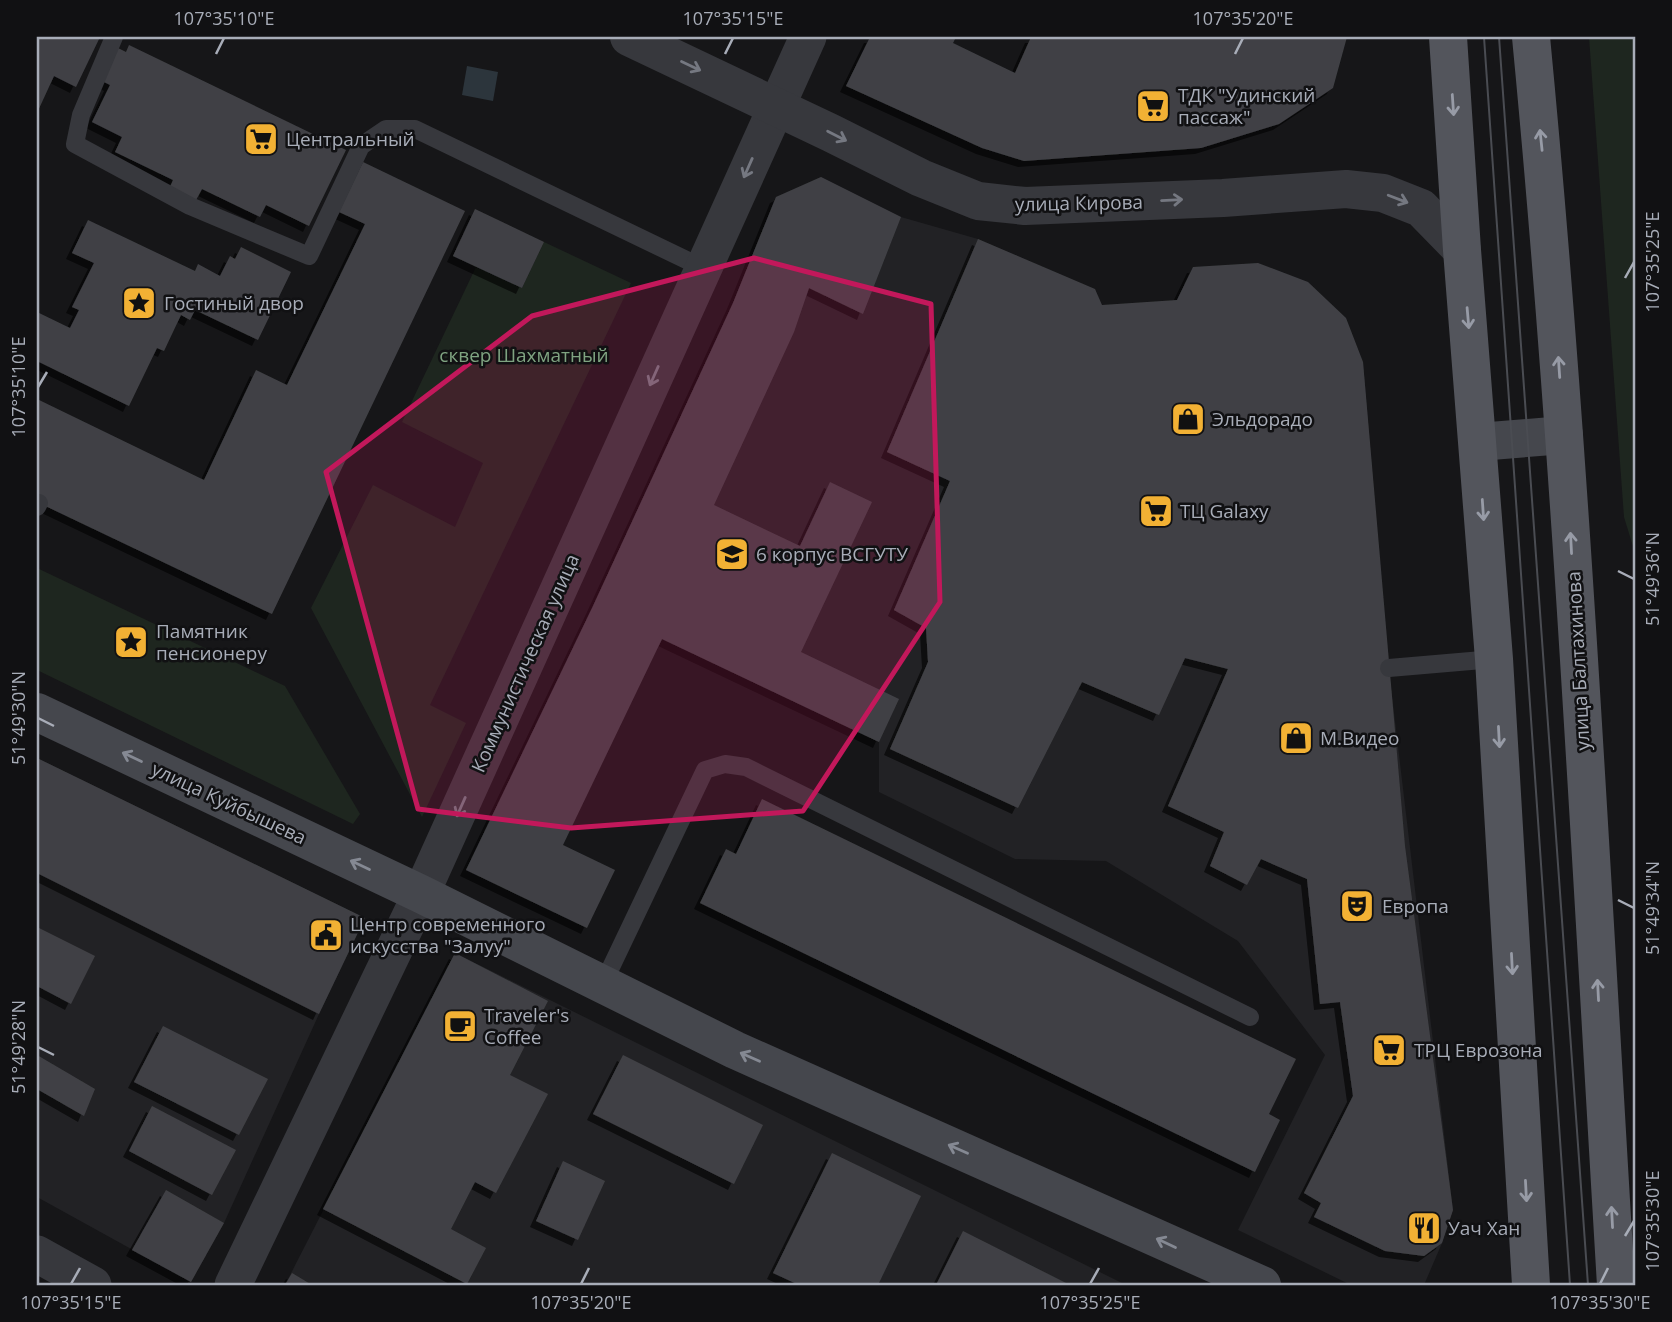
<svg xmlns="http://www.w3.org/2000/svg" width="1672" height="1322" viewBox="0 0 1672 1322" font-family="'Open Sans',sans-serif">
<defs>
<filter id="shadow"><feDropShadow dx="-6" dy="6" stdDeviation="0" flood-color="#0009"/></filter>
</defs>
<rect width="100%" height="100%" fill="#161618"/>
<g fill="#222225">
<path d="M821,177L901,217L978,239L1102,305L1363,362L1388,662L1453,1210L1442,1243L1424,1285H1351L1238,1230L1325,1055L1238,941L1106,861L1015,859L879,792V742L593,606L733,303L776,197Z"/>
<path d="M37,758L365,918L319,1014L224,1223L191,1282L37,1197Z"/>
<path d="M455,953L1126,1285H285Z"/>
</g>
<g fill="#1e261f">
<path d="M1589,37H1635V553L1624,517Z"/>
<path d="M544,242L631,283L430,705L466,723L422,817L311,608L373,485L455,527L483,463L402,422L476,267L522,288Z"/>
<path d="M37,568L285,686L360,814L353,824L37,670Z"/>
</g>
<path fill="#2c353c" d="M467,66L498,72L493,101L462,95Z"/>
<g fill="#404145" filter="url(#shadow)">
<path d="M37,37H100L76,87L54,76L37,113Z"/>
<path d="M870,37H956L953,43L1015,73L1031,37H1347L1333,88L1279,124L1201,148L1024,161L982,148L846,86Z"/>
<path d="M129,45L346,150L309,226L266,205L260,217L202,189L195,202L169,189L173,180L115,152L122,137L92,122L110,85L100,80L116,47L126,52Z"/>
<path d="M363,162L465,211L272,614L37,502V399L204,480L256,370L287,385L365,224L339,212Z"/>
<path d="M821,177L901,217L863,314L809,288L794,332L714,505L800,546L830,482L872,502L801,652L899,699L879,742L662,639L563,845L615,870L587,928L466,870L593,606L733,303L776,197Z"/>
<path d="M475,209L544,242L522,288L453,256Z"/>
<path d="M88,220L195,271L198,264L220,276L230,256L235,259L241,247L291,272L258,340L195,310L190,320L181,315L164,351L157,348L129,406L37,361V312L70,328L79,310L72,307L94,263L72,253Z"/>
<path d="M978,239L1095,289L1102,305L1177,300L1193,267L1258,263L1308,282L1346,318L1363,362L1405,846L1453,1210L1442,1243L1424,1256L1385,1251L1314,1217L1321,1203L1304,1193L1353,1096L1340,1002L1320,1004L1307,879L1261,859L1247,885L1210,866L1224,832L1168,806L1228,669L1185,658L1159,715L1082,682L1018,808L890,749L928,662L926,628L894,610L950,481L887,452Z"/>
<path d="M37,758L365,918L319,1014L37,873Z"/>
<path d="M762,799L1296,1059L1269,1114L1280,1120L1255,1172L700,903L726,849L736,854Z"/>
<path d="M37,927L95,956L71,1004L37,986Z"/>
<path d="M455,953L548,1001L510,1075L548,1094L496,1193L475,1182L451,1229L486,1248L467,1284L323,1209Z"/>
<path d="M163,1026L268,1079L239,1135L134,1082Z"/>
<path d="M37,1055L95,1089L84,1116L37,1089Z"/>
<path d="M623,1055L763,1125L734,1184L593,1114Z"/>
<path d="M152,1106L236,1150L212,1195L129,1151Z"/>
<path d="M832,1153L921,1196L878,1285H799L773,1273Z"/>
<path d="M563,1161L605,1181L578,1240L536,1221Z"/>
<path d="M166,1190L224,1223L191,1282L132,1250Z"/>
<path d="M963,1231L1070,1285H936Z"/>
<path d="M292,1273L312,1285H285Z"/>
</g>
<g fill="none" stroke-linecap="round" stroke-linejoin="round">
<g stroke="#37383d" stroke-width="18">
<path d="M114,37L81,115L75,144L190,206L309,256L361,146L386,129H415L703,268"/>
<path d="M37,507L39,503"/>
<path d="M1389,668L1494,659"/>
<path d="M603,984L705,770L725,764L746,767L1250,1017"/>
</g>
<g stroke="#37383d" stroke-width="37">
<path d="M37,1254L93,1285"/>
<path d="M233,1285L421,894L808,37"/>
</g>
<path stroke="#37383d" stroke-width="38" d="M629,37L831,133L921,178L978,201L1025,206L1223,198L1346,189L1383,193L1421,208L1462,250"/>
<g stroke="#45474d" stroke-width="38">
<path d="M1478,442L1564,435"/>
<path d="M37,712L421,894L735,1050L1262,1285"/>
</g>
<g stroke="#53555c" stroke-width="38">
<path d="M1448,37L1462,250L1494,659L1531,1285"/>
<path d="M1531,37C1571,452 1591,869 1616,1285"/>
</g>
<g stroke="#4a4c52" stroke-width="2">
<path d="M1484,37L1570,1285"/>
<path d="M1499,37L1588,1285"/>
</g>
</g>
<defs><path id="oneway-shaft" d="M-6 0H5M1.5-3L5.5 0L1.5 3" fill="none" stroke-width="1.6" stroke-linecap="round" stroke-linejoin="round" transform="scale(1.75)"/></defs>
<g stroke="#757881">
<use href="#oneway-shaft" transform="translate(691 66) rotate(25)"/>
<use href="#oneway-shaft" transform="translate(837 136) rotate(27)"/>
<use href="#oneway-shaft" transform="translate(748 168) rotate(114)"/>
<use href="#oneway-shaft" transform="translate(1398 199) rotate(21)"/>
<use href="#oneway-shaft" transform="translate(1172 200) rotate(-3)"/>
<use href="#oneway-shaft" transform="translate(654 376) rotate(114)"/>
<use href="#oneway-shaft" transform="translate(461 807) rotate(114)"/>
</g>
<g stroke="#979ba6">
<use href="#oneway-shaft" transform="translate(1453 105) rotate(86)"/>
<use href="#oneway-shaft" transform="translate(1541 140) rotate(-96)"/>
<use href="#oneway-shaft" transform="translate(1468 318) rotate(85)"/>
<use href="#oneway-shaft" transform="translate(1559 367) rotate(-94)"/>
<use href="#oneway-shaft" transform="translate(1483 510) rotate(86)"/>
<use href="#oneway-shaft" transform="translate(1571 543) rotate(-93)"/>
<use href="#oneway-shaft" transform="translate(1499 737) rotate(87)"/>
<use href="#oneway-shaft" transform="translate(1512 964) rotate(87)"/>
<use href="#oneway-shaft" transform="translate(1598 990) rotate(-93)"/>
<use href="#oneway-shaft" transform="translate(1526 1191) rotate(87)"/>
<use href="#oneway-shaft" transform="translate(1612 1217) rotate(-93)"/>
</g>
<g stroke="#858993">
<use href="#oneway-shaft" transform="translate(132 757) rotate(-155)"/>
<use href="#oneway-shaft" transform="translate(360 865) rotate(-155)"/>
<use href="#oneway-shaft" transform="translate(750 1057) rotate(-156)"/>
<use href="#oneway-shaft" transform="translate(958 1149) rotate(-156)"/>
<use href="#oneway-shaft" transform="translate(1166 1243) rotate(-155)"/>
</g>
<path fill="#c2185b" fill-opacity="0.2" stroke="#c2185b" stroke-width="5" stroke-linejoin="round" d="M754,258L931,304L940,602L803,811L571,828L418,809L326,472L532,316Z"/>
<path fill="none" stroke="#a8adb8" stroke-width="2.5" d="M216,54L224,38M725,54L733,38M1235,54L1243,38M1625,278L1634,262M38,387L47,372M1618,571L1634,579M38,718L54,726M1618,900L1634,908M38,1047L54,1055M1625,1236L1634,1221M71,1284L80,1268M581,1284L589,1268M1090,1284L1099,1268M1600,1284L1608,1268"/>
<defs>
<g id="supermarket-square" transform="scale(1.75)"><rect x="-9" y="-9" width="18" height="18" rx="4" fill="#f2b134" stroke="#111113"/><path d="M-6-5.5h2.5l.6 2H6L4.5 2H-2.5L-4.4-4H-6ZM-1.5 3.2a1.3 1.3 0 1 0 .1 0ZM3 3.2a1.3 1.3 0 1 0 .1 0Z" fill="#111"/></g>
<g id="sight-square" transform="scale(1.75)"><rect x="-9" y="-9" width="18" height="18" rx="4" fill="#f2b134" stroke="#111113"/><path d="M0-6L1.8-2.2L6-1.7L2.9 1.2L3.7 5.4L0 3.3L-3.7 5.4L-2.9 1.2L-6-1.7L-1.8-2.2Z" fill="#111"/></g>
<g id="shop-square" transform="scale(1.75)"><rect x="-9" y="-9" width="18" height="18" rx="4" fill="#f2b134" stroke="#111113"/><path d="M-5-2.5h2.3a2.7 3.5 0 0 1 5.4 0H5L5.5 6h-11ZM-1.5-2.5h3a1.5 2.3 0 0 0-3 0Z" fill="#111"/></g>
<g id="university-square" transform="scale(1.75)"><rect x="-9" y="-9" width="18" height="18" rx="4" fill="#f2b134" stroke="#111113"/><path d="M0-5L7-2L0 1L-7-2ZM-4 1L0 2.5L4 1V4Q0 6-4 4Z" fill="#111"/></g>
<g id="theatre-square" transform="scale(1.75)"><rect x="-9" y="-9" width="18" height="18" rx="4" fill="#f2b134" stroke="#111113"/><path d="M-5-5.5Q0-4 5-5.5V0Q5 5 0 6Q-5 5-5 0ZM-3.3-2.5H-1v1.5H-3.3ZM1-2.5H3.3v1.5H1ZM-2.8 1Q0 5.5 2.8 1Z" fill="#111"/></g>
<g id="civic-square" transform="scale(1.75)"><rect x="-9" y="-9" width="18" height="18" rx="4" fill="#f2b134" stroke="#111113"/><path d="M-.6-6.5H3V-4.5H.6V-3L4-1V1h2V6H-6V1h2V-1L-.6-3ZM-1.2 2.5V6h2.4V2.5Z" fill="#111"/></g>
<g id="cafe-square" transform="scale(1.75)"><rect x="-9" y="-9" width="18" height="18" rx="4" fill="#f2b134" stroke="#111113"/><path d="M-5.5-4.5H6V0H3Q3 3.5 0 3.5H-2.5Q-5.5 3.5-5.5 0ZM3-3.2v2h1.7v-2ZM-6 4.5H4V6H-6Z" fill="#111"/></g>
<g id="restaurant-square" transform="scale(1.75)"><rect x="-9" y="-9" width="18" height="18" rx="4" fill="#f2b134" stroke="#111113"/><path d="M-5-6h1v4h1v-4h1v4h1v-4h1v5L-1.5 .5V6h-2V.5L-5-1ZM5-6V6H3V1.5H1.5Q1.5-4 5-6Z" fill="#111"/></g>
</defs>
<g fill-rule="evenodd">
<use href="#supermarket-square" x="1153" y="106"/>
<use href="#supermarket-square" x="261" y="139"/>
<use href="#sight-square" x="139" y="303"/>
<use href="#shop-square" x="1188" y="419"/>
<use href="#supermarket-square" x="1156" y="511"/>
<use href="#university-square" x="732" y="554"/>
<use href="#sight-square" x="131" y="642"/>
<use href="#shop-square" x="1296" y="738"/>
<use href="#theatre-square" x="1357" y="906"/>
<use href="#civic-square" x="326" y="935"/>
<use href="#cafe-square" x="460" y="1026"/>
<use href="#supermarket-square" x="1389" y="1050"/>
<use href="#restaurant-square" x="1424" y="1228"/>
</g>
<g text-anchor="middle" stroke-width="5" stroke-linejoin="round" paint-order="stroke">
<g font-size="19" fill="#a8adb8" stroke="#111113" text-anchor="start">
<text x="1178" y="102">ТДК "Удинский<tspan x="1178" dy="22">пассаж"</tspan></text>
<text x="286" y="146">Центральный</text>
<text x="164" y="310">Гостиный двор</text>
<text x="1212" y="426">Эльдорадо</text>
<text x="1180" y="518">ТЦ Galaxy</text>
<text x="756" y="561">6 корпус ВСГУТУ</text>
<text x="156" y="638">Памятник<tspan x="156" dy="22">пенсионеру</tspan></text>
<text x="1320" y="745">М.Видео</text>
<text x="1382" y="913">Европа</text>
<text x="350" y="931">Центр современного<tspan x="350" dy="22">искусства "Залуу"</tspan></text>
<text x="484" y="1022">Traveler's<tspan x="484" dy="22">Coffee</tspan></text>
<text x="1414" y="1057">ТРЦ Еврозона</text>
<text x="1448" y="1235">Уач Хан</text>
</g>
<g font-size="19" fill="#a8adb8" stroke="#111113">
<text transform="translate(1079 203) rotate(-1)" y="7">улица Кирова</text>
<text transform="translate(1578 661) rotate(-93)" y="7">улица Балтахинова</text>
<text transform="translate(525 663) rotate(-66)" y="7">Коммунистическая улица</text>
<text transform="translate(229 803) rotate(25)" y="7">улица Куйбышева</text>
</g>
<g font-size="19" fill="#7fa381" stroke="#111113">
<text x="524" y="362">сквер Шахматный</text>
</g>
</g>
<rect width="1672" height="1322" fill="none" stroke="#111113" stroke-width="77"/>
<rect x="38" y="38" width="1596" height="1246" fill="none" stroke="#a8adb8" stroke-width="2.5"/>
<g font-size="18" text-anchor="middle" fill="#a8adb8">
<text x="224" y="25">107°35'10"E</text>
<text x="733" y="25">107°35'15"E</text>
<text x="1243" y="25">107°35'20"E</text>
<text transform="translate(1653 262) rotate(-90)" y="6">107°35'25"E</text>
<text transform="translate(19 387) rotate(-90)" y="6">107°35'10"E</text>
<text transform="translate(1653 579) rotate(-90)" y="6">51°49'36"N</text>
<text transform="translate(19 718) rotate(-90)" y="6">51°49'30"N</text>
<text transform="translate(1653 908) rotate(-90)" y="6">51°49'34"N</text>
<text transform="translate(19 1047) rotate(-90)" y="6">51°49'28"N</text>
<text transform="translate(1653 1221) rotate(-90)" y="6">107°35'30"E</text>
<text x="71" y="1309">107°35'15"E</text>
<text x="581" y="1309">107°35'20"E</text>
<text x="1090" y="1309">107°35'25"E</text>
<text x="1600" y="1309">107°35'30"E</text>
</g>
</svg>
